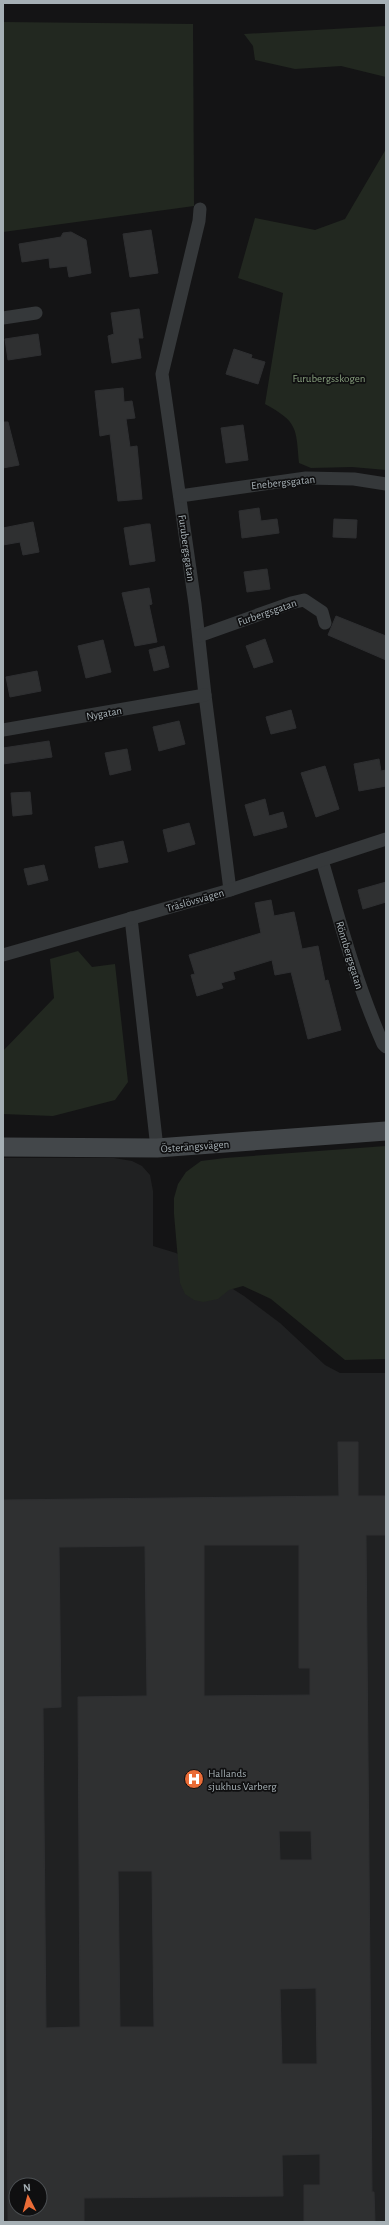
<svg xmlns="http://www.w3.org/2000/svg" width="389" height="2225" viewBox="0 0 389 2225" font-family="'Alegreya Sans',sans-serif">
<rect width="100%" height="100%" fill="#141415"/>
<path fill="#202122" fill-rule="evenodd" d="M3,1158H114L132,1161L142,1166L150,1175L153,1191V1246L176,1253L244,1296L280,1323L325,1365L340,1373H386V2222H3ZM16,2185H40V2209H16Z"/>
<g fill="#222820">
<path d="M3,22L193,24L194,206L3,232Z"/>
<path d="M386,26V77L341,66L295,69L255,60L253,46L244,34Z"/>
<path d="M386,149V470L352,467L311,468L299,463C296,428 298,422 265,404L283,293L238,278L255,218L315,230L345,219Z"/>
<path d="M78,951L92,967L115,964L128,1082L115,1100L53,1116L3,1114V1051L54,998L50,959Z"/>
<path d="M386,1146V1359L345,1360L271,1299L243,1286L229,1290L218,1299L203,1302L194,1300L185,1294L180,1283L174,1214V1198L178,1184L186,1172L201,1161L225,1158Z"/>
</g>
<g fill="#2f3031" stroke="#2e2f31" fill-rule="evenodd">
<path d="M151,230L158,273L130,277L123,234Z"/>
<path d="M71,232L86,240L91,273L69,277L67,266L50,268L49,258L22,262L19,244L61,237L63,233Z"/>
<path d="M139,309L143,338H138L141,358L112,363L108,336L114,334L111,313Z"/>
<path d="M38,334L41,355L8,360L5,339Z"/>
<path d="M234,349L252,355L251,358L265,362L258,384L226,374Z"/>
<path d="M123,388L124,402L132,401L135,418L126,419L130,447L137,446L142,499L118,501L110,434L100,436L95,391Z"/>
<path d="M3,422H8L19,465L3,468Z"/>
<path d="M243,425L248,460L226,463L221,428Z"/>
<path d="M259,508L261,521L277,519L279,533L242,538L239,511Z"/>
<path d="M334,519L357,520L356,538L333,537Z"/>
<path d="M33,522L39,552L23,555L20,542L3,545V528Z"/>
<path d="M146,524H150L155,561L130,565L124,528Z"/>
<path d="M267,569L270,589L247,592L244,572Z"/>
<path d="M149,588L152,604L149,605L157,642L135,646L122,593Z"/>
<path d="M336,616L386,636V660L328,635Z"/>
<path d="M265,639L273,662L254,668L246,646Z"/>
<path d="M103,640L111,672L86,678L78,646Z"/>
<path d="M164,646L169,667L154,671L149,650Z"/>
<path d="M37,671L41,691L10,697L6,677Z"/>
<path d="M291,710L296,728L271,734L266,717Z"/>
<path d="M179,721L185,744L159,751L153,727Z"/>
<path d="M49,741L52,757L3,764V748Z"/>
<path d="M127,749L131,770L110,775L105,753Z"/>
<path d="M379,759L381,771L386,770V786L359,791L354,764Z"/>
<path d="M325,766L339,809L316,817L301,773Z"/>
<path d="M30,792L32,814L13,816L11,793Z"/>
<path d="M265,799L269,816L283,812L287,827L254,836L245,805Z"/>
<path d="M189,823L195,844L168,852L163,830Z"/>
<path d="M123,841L128,862L99,868L95,847Z"/>
<path d="M44,865L48,880L28,885L24,869Z"/>
<path d="M386,882V902L363,909L358,890Z"/>
<path d="M271,900L274,916L294,912L302,949L318,946L325,981L328,980L341,1030L308,1039L291,972L275,975L272,960L233,972L235,979L221,983L223,988L197,996L191,975L195,974L189,955L261,933L255,903Z"/>
<path d="M338,1442H358V1496H386V1535H366L372,2192H374L375,2222H304V2185H320V2154L282,2155L283,2196L84,2198V2222H8L3,1500L339,1496ZM204,1545H299V1668H310V1695L204,1696ZM145,1546L147,1696L78,1697L80,2027L46,2028L43,1708L61,1707L59,1547ZM279,1831H311L312,1860H280ZM118,1871H152L154,2027H120ZM316,1988L317,2064H282L280,1989ZM16,2185H40V2209H16Z"/>
</g>
<g fill="none" stroke-linecap="round" stroke-linejoin="round">
<g stroke="#35383a" stroke-width="13">
<path d="M200,209L199,221L162,374L195,604L205,695L230,890"/>
<path d="M3,318L36,313"/>
<path d="M180,496L306,478L354,479L386,484"/>
<path d="M199,636L291,603L304,600L322,612L325,623"/>
<path d="M3,730L205,695"/>
<path d="M322,860C340,923 357,985 383,1044L386,1047"/>
<path d="M131,918L157,1148"/>
<path d="M3,955L230,890L386,839"/>
</g>
<path stroke="#43474a" stroke-width="19" d="M3,1147L157,1148L386,1131"/>
</g>
<defs>
<g id="hospital-disc" transform="scale(1)"><circle r="9.5" fill="#ea6c37" stroke="#0f0f10"/><path d="M-5-5h3v3.5h4V-5h3V5h-3V1.5h-4V5h-3Z" fill="#fff"/></g>
</defs>
<g fill-rule="evenodd">
<use href="#hospital-disc" x="194" y="1779"/>
</g>
<g text-anchor="middle" stroke-width="3.5" stroke-linejoin="round" paint-order="stroke">
<g font-size="11" fill="#88a07e" stroke="#0f0f10">
<text x="329" y="382">Furubergsskogen</text>
</g>
<g font-size="11" fill="#a6b0b5" stroke="#0f0f10">
<text transform="translate(283 482) rotate(-6)" y="4">Enebergsgatan</text>
<text transform="translate(187 548) rotate(82)" y="4">Furubergsgatan</text>
<text transform="translate(267 612) rotate(-19)" y="4">Furbergsgatan</text>
<text transform="translate(104 713) rotate(-10)" y="4">Nygatan</text>
<text transform="translate(195 900) rotate(-16)" y="4">Träslövsvägen</text>
<text transform="translate(350 955) rotate(73)" y="4">Rönnbergsgatan</text>
<text transform="translate(195 1146) rotate(-4)" y="4">Österängsvägen</text>
</g>
<g font-size="11" fill="#a6b0b5" stroke="#0f0f10" text-anchor="start">
<text x="208" y="1777">Hallands<tspan x="208" dy="13">sjukhus Varberg</tspan></text>
</g>
</g>
<rect width="389" height="2225" fill="none" stroke="#a6b0b5" stroke-width="8"/>
<g transform="translate(28 2197) rotate(354)"><circle r="19" fill="#0f0f10" stroke="#4b4f52"/>
<path d="M0-3L7 15L0 10L-7 15Z" fill="#ea6c37"/>
<text y="-6" font-size="11" font-weight="bold" text-anchor="middle" fill="#a6b0b5">N</text>
</g>
</svg>
